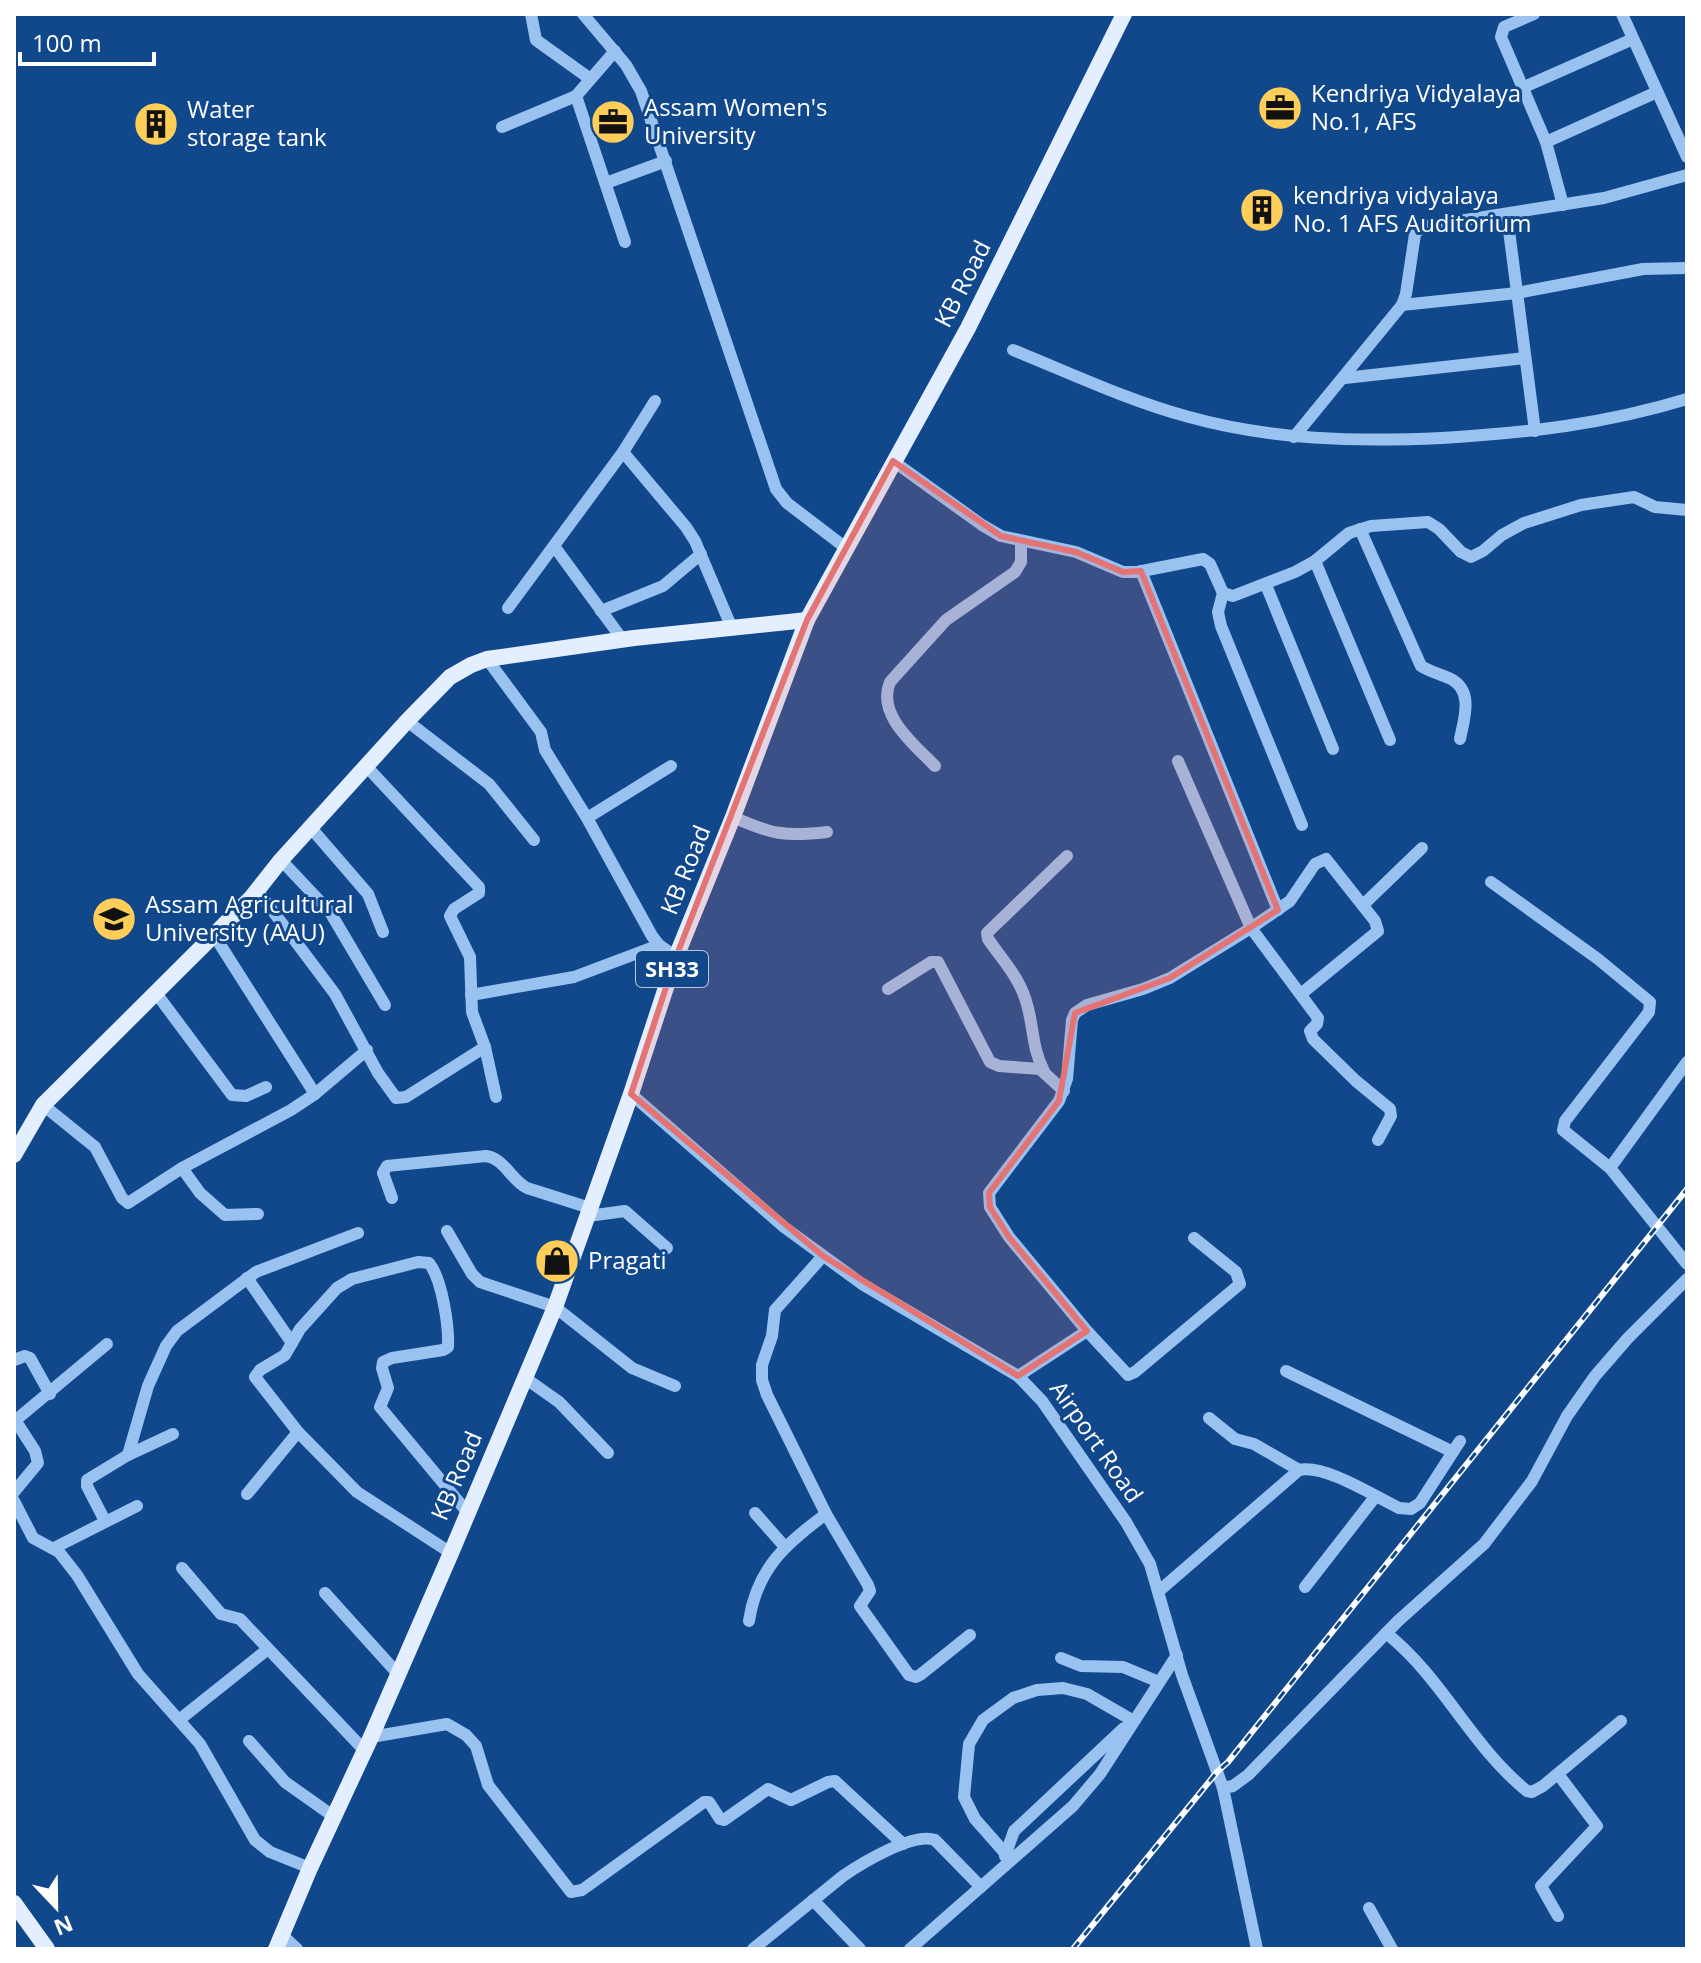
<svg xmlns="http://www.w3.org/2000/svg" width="1701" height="1963" viewBox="0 0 1701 1963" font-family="'Open Sans',sans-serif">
<rect width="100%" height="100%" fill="#11488c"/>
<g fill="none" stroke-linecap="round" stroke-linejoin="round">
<g stroke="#99c2f1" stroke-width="12">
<path d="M531,14L536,40L589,78"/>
<path d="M583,14L626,65L641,91L776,489L787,503L846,548"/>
<path d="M1534,14L1504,27L1501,37L1546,142L1563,205"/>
<path d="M1622,14L1687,157"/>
<path d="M615,51L576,96L625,242"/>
<path d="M1524,87L1633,39"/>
<path d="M502,127L576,96"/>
<path d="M1546,142L1657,92"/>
<path d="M606,183L666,161"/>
<path d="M1507,215L1535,431"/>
<path d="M1402,305L1517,293L1643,269L1687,268"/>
<path d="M1013,350C1070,373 1129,401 1189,417C1272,440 1356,442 1442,438C1527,433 1605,424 1687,399"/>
<path d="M1345,378L1525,358"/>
<path d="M1294,437L1402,305L1406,294L1415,234L1421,227L1604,198L1687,175"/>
<path d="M623,452L686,527L695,541L731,626"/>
<path d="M893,461L982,525L1001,536L1076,552L1123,572H1137L1203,559L1210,564L1223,593L1233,596L1295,572L1315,561L1349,533L1371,526L1428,522L1439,529L1461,552L1471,557L1483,551L1502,535L1524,523L1581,505L1634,497L1655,507L1687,510"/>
<path d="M1360,529L1421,666C1430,672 1441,674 1451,679C1474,691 1464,719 1460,739"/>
<path d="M554,546L622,639"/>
<path d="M1315,561L1390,740"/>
<path d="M1141,571L1278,910"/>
<path d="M1266,585L1333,749"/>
<path d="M1223,593L1218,612L1221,626L1302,825"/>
<path d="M508,608L623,452L655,401"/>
<path d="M601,611L663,586L701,554"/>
<path d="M487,659L541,732L545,750L587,818L652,936L659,945L676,957"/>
<path d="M407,721L489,784L534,840"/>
<path d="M1178,761L1251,928L1318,1018L1317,1024L1310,1031L1313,1039L1356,1081L1390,1109L1391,1116L1378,1140"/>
<path d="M366,766L479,887V893L454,909L450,916L470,957L472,1012L485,1047L496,1097"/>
<path d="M935,766C915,745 876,715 890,682L946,620L1015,572L1021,562V541"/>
<path d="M733,817C771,834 785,837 827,832"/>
<path d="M587,818L671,766"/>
<path d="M311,828L368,894L383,932"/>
<path d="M281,860L330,912L385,1005"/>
<path d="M1491,882L1598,959L1650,1002L1649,1012L1565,1121L1563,1130L1610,1168L1687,1264"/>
<path d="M257,890L335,994L378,1073L396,1098L406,1097L485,1047"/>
<path d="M1363,905L1422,848"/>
<path d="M214,935L315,1094"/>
<path d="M888,989L931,962H938L990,1062L999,1066L1040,1069L1064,1091"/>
<path d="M156,993L232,1095L246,1096L266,1087"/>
<path d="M471,995L574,977L659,945"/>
<path d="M1044,1071C1031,1047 1034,1023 1025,998C1018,976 1001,958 988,939L987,933L1067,856"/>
<path d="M631,1094L784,1227L862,1284L1018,1376L1042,1401L1126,1522L1150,1564L1182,1675L1223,1788L1257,1949"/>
<path d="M43,1105L95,1147L122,1198L128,1203L182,1168L291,1110L315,1094L367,1050"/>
<path d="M182,1168L200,1193L225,1215L258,1214"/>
<path d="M1610,1168L1687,1062"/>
<path d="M392,1198L383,1173L387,1166L486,1156C504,1158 511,1180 527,1188L590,1208"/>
<path d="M588,1216L625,1211L667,1248"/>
<path d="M447,1231L472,1274L480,1282L555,1307L632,1368L675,1386"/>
<path d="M1194,1238L1236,1272L1240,1284L1135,1372L1128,1375L1087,1331L1009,1237L990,1207L989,1193L1059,1101L1067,1079L1072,1020L1075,1013L1087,1005L1143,989L1170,978L1251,928L1290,901L1315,864L1326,859L1375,921L1378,931L1301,994"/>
<path d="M823,1256L775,1310L772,1336L762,1365V1380L767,1395L826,1514L868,1585L870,1591L860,1606L909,1675L916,1677L920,1675L970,1635"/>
<path d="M247,1278L292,1343"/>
<path d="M14,1360L25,1356L30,1358L50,1394"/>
<path d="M1286,1371L1453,1452"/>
<path d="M1018,1376L1087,1331"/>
<path d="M525,1378L559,1402L608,1453"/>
<path d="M1209,1418L1235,1439L1254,1444L1299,1470"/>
<path d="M128,1455L148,1386L166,1346L177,1331L256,1272L358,1233"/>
<path d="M14,1492L38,1463L35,1451L17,1423V1419L107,1344"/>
<path d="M247,1494L298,1432"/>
<path d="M14,1501L33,1538L59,1552L77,1575L138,1674L200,1744L255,1840L270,1852L310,1868"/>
<path d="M755,1513L785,1547"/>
<path d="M105,1521L87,1486V1480L128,1455L173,1434"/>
<path d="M54,1548L137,1506"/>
<path d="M451,1553L357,1492L298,1432L255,1377L260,1370L285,1355L300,1329L337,1288L352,1279L418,1262L429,1263C442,1279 449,1326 448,1347L443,1350L392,1358L383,1362L382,1368L388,1388L380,1407L468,1513"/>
<path d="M182,1568L221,1614L240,1619L365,1751"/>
<path d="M1305,1587L1375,1497"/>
<path d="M1159,1591L1299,1470C1325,1464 1374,1496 1399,1508L1411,1509L1420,1503L1460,1441"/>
<path d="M325,1593L398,1674"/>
<path d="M749,1621C757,1569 785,1544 826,1514"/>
<path d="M1386,1633C1442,1677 1471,1746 1527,1791L1532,1792L1543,1786L1621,1721"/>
<path d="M1061,1658L1081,1666L1123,1667L1159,1682"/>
<path d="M179,1720L268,1649"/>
<path d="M371,1737L447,1724L466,1735L476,1746L488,1785L571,1892L582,1890L704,1802H709L720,1819L724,1820L768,1789L791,1800L828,1782L835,1781L903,1844"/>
<path d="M249,1741L285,1782L333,1816"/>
<path d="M1558,1774L1597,1826L1541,1886L1558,1916"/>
<path d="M1223,1788L1233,1786L1248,1775L1398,1621L1484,1544L1532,1481L1567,1416L1595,1376L1628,1338L1687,1279"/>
<path d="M1005,1853L975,1819L964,1797L969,1744L983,1720L1013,1698L1037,1690L1063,1688L1087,1694L1132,1720"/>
<path d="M1005,1856L1014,1831L1124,1728"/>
<path d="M813,1900L860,1949"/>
<path d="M1369,1908L1392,1949"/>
<path d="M282,1935L297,1949"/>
<path d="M753,1949L843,1876C862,1863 913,1832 935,1840L981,1887"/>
<path d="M910,1949L1073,1806L1100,1774L1177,1655"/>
</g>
<g stroke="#e3eeff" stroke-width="16">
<path d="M14,1155L43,1105L251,898L281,860L407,721L450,677L471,665L487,659L634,638L807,620"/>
<path d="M14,1903L47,1949"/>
<path d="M276,1949L310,1868L371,1737L451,1553L555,1307L631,1094L676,957L733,817L807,620L968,328L1124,14"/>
</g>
<g stroke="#fff" stroke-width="6">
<path id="rail" d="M1073,1949L1217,1772L1228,1762L1687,1189"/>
</g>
<use href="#rail" stroke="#11488c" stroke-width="3" stroke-dasharray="9" stroke-linecap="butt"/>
</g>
<path fill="#e47373" fill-opacity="0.2" stroke="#e47373" stroke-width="6" stroke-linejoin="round" d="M893,461L1001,536L1076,552L1123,572L1141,571L1278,910L1170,978L1075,1013L1059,1101L989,1193L990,1207L1009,1237L1087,1331L1018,1376L823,1256L631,1094L676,957L807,620Z"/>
<defs>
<g id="office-disc" transform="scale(2.3)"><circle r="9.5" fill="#ffce59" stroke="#11488c"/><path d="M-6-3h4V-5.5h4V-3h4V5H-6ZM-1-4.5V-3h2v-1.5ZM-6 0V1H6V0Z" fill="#111"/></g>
<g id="building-disc" transform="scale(2.3)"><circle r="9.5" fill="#ffce59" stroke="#11488c"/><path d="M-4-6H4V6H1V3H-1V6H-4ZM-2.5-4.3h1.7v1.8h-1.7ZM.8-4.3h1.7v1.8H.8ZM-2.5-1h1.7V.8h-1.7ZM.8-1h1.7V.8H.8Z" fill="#111"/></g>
<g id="university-disc" transform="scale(2.3)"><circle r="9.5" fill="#ffce59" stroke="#11488c"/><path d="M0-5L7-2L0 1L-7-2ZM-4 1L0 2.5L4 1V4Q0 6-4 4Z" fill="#111"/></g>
<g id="shop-disc" transform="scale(2.3)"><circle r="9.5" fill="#ffce59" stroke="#11488c"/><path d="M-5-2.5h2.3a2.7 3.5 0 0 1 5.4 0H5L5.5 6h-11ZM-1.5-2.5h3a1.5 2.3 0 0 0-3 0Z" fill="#111"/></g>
</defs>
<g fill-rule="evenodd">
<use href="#office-disc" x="1280" y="108"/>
<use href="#office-disc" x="613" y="122"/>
<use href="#building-disc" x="156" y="124"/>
<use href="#building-disc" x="1262" y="210"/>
<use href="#university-disc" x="114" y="919"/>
<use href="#shop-disc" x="557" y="1261"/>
</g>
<g text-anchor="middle" stroke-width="6" stroke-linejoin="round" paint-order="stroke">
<rect fill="#11488c" stroke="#b8c8dc" stroke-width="2" x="636" y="951" width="72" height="36" rx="6"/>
<g font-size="22" font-weight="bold" fill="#fff">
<text x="672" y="977">SH33</text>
</g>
<g font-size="24" fill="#fff" stroke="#11488c" text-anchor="start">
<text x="1311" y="102">Kendriya Vidyalaya<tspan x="1311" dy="28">No.1, AFS</tspan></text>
<text x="644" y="116">Assam Women's<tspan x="644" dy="28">University</tspan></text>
<text x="187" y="118">Water<tspan x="187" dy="28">storage tank</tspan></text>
<text x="1293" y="204">kendriya vidyalaya<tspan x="1293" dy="28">No. 1 AFS Auditorium</tspan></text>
<text x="145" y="913">Assam Agricultural<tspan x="145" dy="28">University (AAU)</tspan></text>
<text x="588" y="1269">Pragati</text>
</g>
<g font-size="24" fill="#fff" stroke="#11488c">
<text transform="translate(963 284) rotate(-63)" y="8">KB Road</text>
<text transform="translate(686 870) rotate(-68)" y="8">KB Road</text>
<text transform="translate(1096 1442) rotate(55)" y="8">Airport Road</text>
<text transform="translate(457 1476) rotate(-67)" y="8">KB Road</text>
</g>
</g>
<rect width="1701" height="1963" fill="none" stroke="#ffffff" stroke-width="32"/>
<g transform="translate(56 1907) rotate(158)" stroke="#11488c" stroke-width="6" paint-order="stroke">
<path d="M0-6L14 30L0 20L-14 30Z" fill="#ffffff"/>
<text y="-12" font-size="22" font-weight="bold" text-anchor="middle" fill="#ffffff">N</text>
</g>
<path d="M20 52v12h134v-12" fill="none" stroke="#ffffff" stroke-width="4"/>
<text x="32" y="52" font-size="24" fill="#ffffff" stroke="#11488c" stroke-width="6" paint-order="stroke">100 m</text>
</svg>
